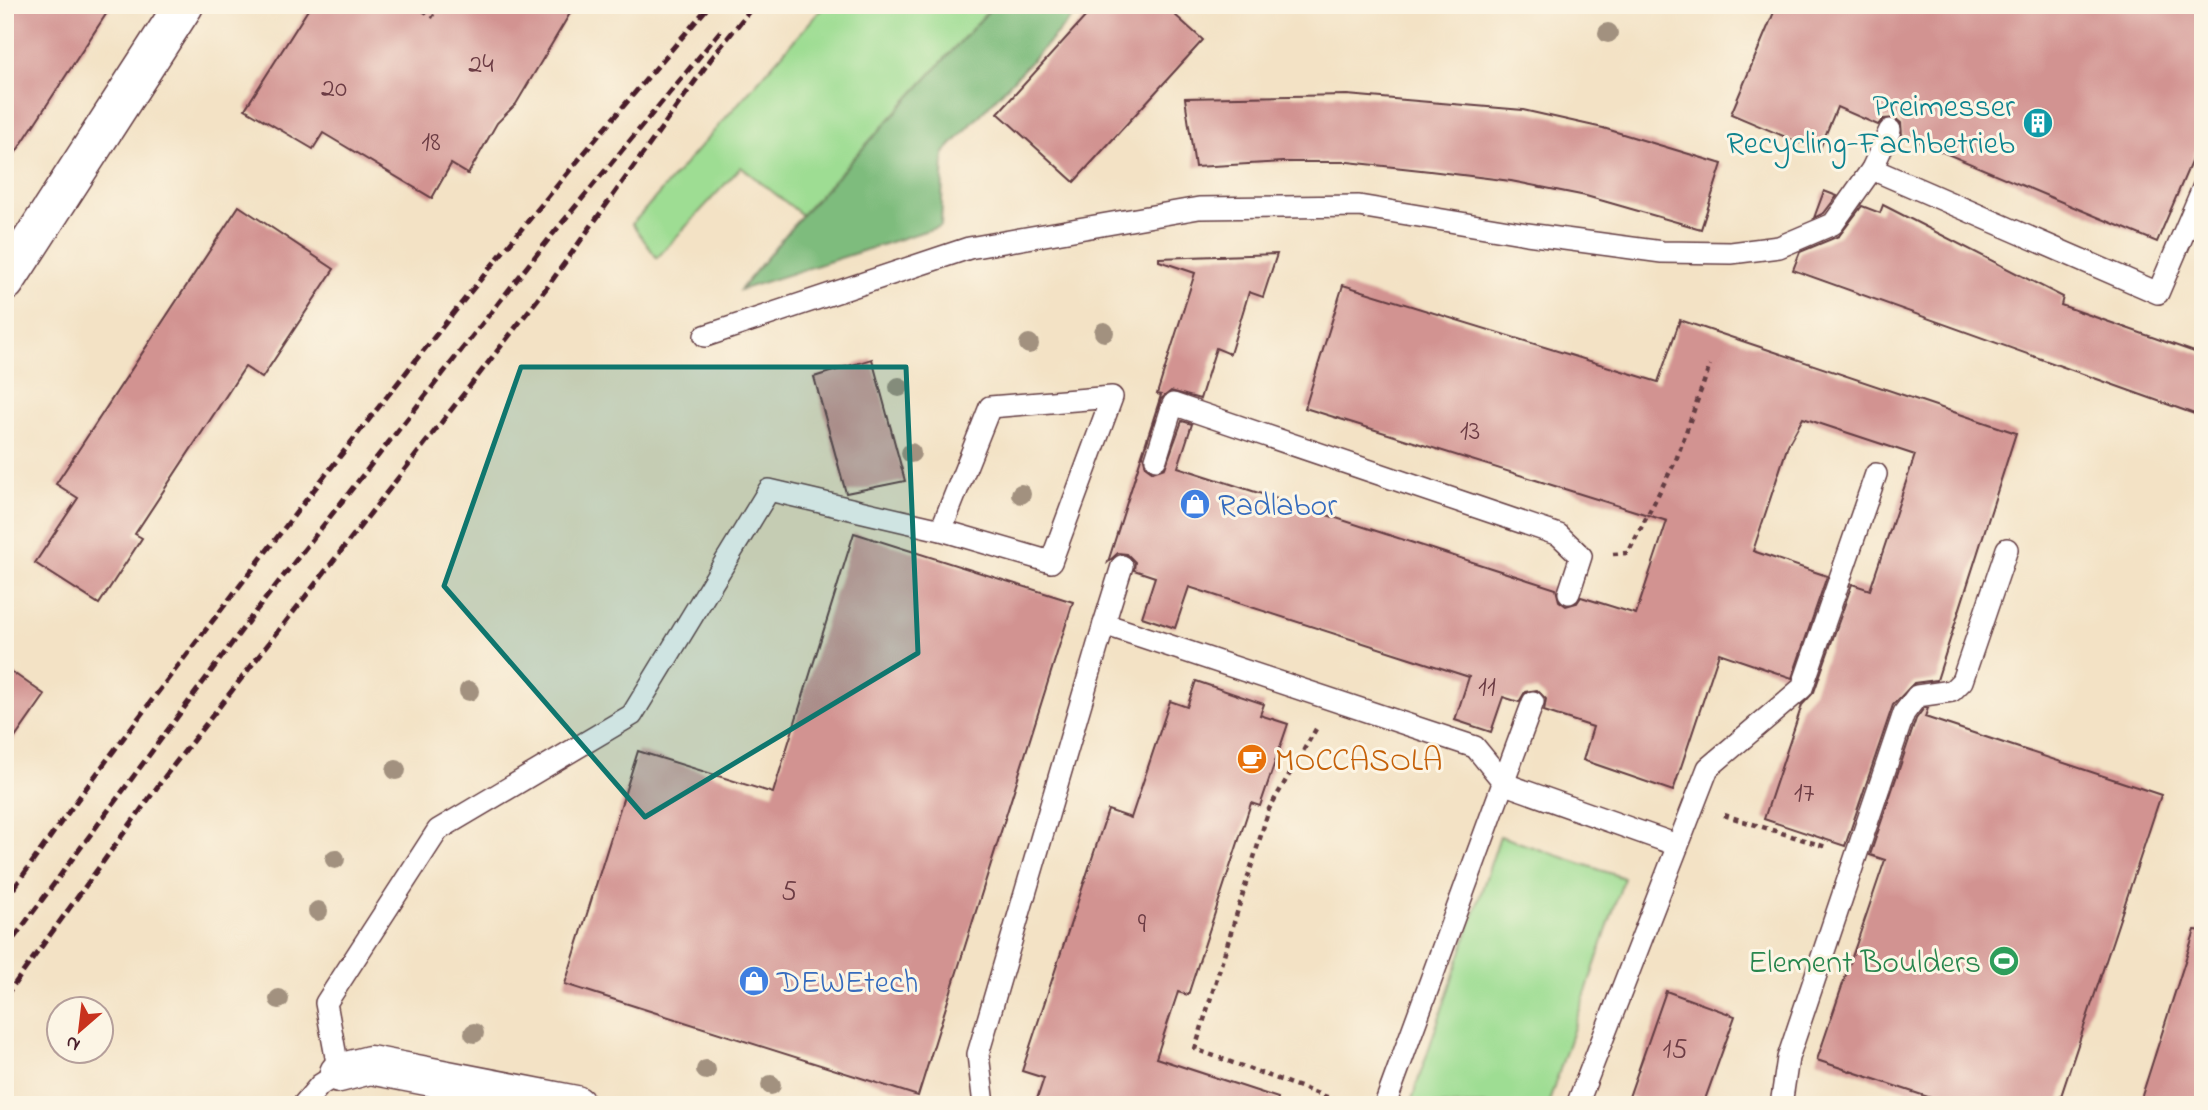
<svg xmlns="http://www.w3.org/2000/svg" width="2208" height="1110" viewBox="0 0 2208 1110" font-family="'Indie Flower',sans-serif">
<rect width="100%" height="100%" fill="#fcf5e5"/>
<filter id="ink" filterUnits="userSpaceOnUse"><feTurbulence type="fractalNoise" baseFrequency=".0143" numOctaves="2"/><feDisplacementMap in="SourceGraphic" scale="14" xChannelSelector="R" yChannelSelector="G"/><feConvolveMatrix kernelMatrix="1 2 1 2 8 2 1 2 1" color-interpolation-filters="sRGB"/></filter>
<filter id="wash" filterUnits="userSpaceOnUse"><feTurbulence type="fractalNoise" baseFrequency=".00686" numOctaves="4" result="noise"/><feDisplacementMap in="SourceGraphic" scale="28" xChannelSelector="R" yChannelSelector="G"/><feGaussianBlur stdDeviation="1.57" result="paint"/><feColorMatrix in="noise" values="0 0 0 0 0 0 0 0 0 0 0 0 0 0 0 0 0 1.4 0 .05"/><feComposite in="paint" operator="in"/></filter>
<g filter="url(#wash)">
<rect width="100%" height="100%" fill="#f3e2c5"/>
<g fill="#9edd93" stroke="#747e5f" stroke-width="2">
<path d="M825,5H994L802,215L741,167L657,258L632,224Z"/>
<path d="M1500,836L1624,878L1548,1105H1410Z"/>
</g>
<path fill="#7ebc7d" stroke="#646e54" stroke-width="2" d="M994,5H1084L944,153L941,226L740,290L802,215Z"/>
<g id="blocks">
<g fill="#d29391">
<path d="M5,5H112L5,169Z"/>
<path d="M311,5H575L516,104L497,123L468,174L451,164L432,198L323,133L313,149L245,109Z"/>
<path d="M1096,5H1164L1203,40L1074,182L998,113Z"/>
<path d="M1777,5H2203V134L2157,242L1902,135L1901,123L1895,118L1883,119L1878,125L1837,107L1819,151L1731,114Z"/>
<path d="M1347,95L1523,110L1603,128L1722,164L1701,229L1586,196L1511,181L1430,171L1348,162H1283L1195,167L1185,98Z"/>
<path d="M1824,191L1837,196L1824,213L1814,218Z"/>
<path d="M1883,205L2063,297L2061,305L2203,355V417L1793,270L1800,252L1839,236L1862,206L1880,213Z"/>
<path d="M239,206L334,269L262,378L245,367L135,534L142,538L99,604L35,563L78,498L56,484Z"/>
<path d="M1277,254L1263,297L1249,292L1230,354L1216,348L1200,399L1171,391L1161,399L1143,455L1146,467L1153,472L1165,468L1182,421L1192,424L1178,467L1556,589L1559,601L1566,606L1577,603L1581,597L1636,614L1667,521L1305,408L1343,285L1658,382L1680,320L2016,433L1937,680L1914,683L1893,705L1845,846L1764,819L1802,705L1814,692L1852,584L1870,590L1915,455L1803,418L1788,445L1753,551L1827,576L1792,678L1719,653L1673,791L1583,760L1593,727L1544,711L1546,699L1537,690L1525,692L1519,702L1503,697L1491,732L1455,720L1469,677L1189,587L1175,628L1142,617L1155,577L1134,570L1135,562L1127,554L1118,553L1108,562L1161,395L1157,394L1195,273L1159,261V258Z"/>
<path d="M872,359L905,481L846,493L814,377Z"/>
<path d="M854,533L1073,602L918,1096L565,984L638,751L773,793Z"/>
<path d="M5,667L45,695L5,752Z"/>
<path d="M1196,681L1264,704L1260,715L1288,724L1260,806L1251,803L1188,995L1178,992L1156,1058L1278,1098L1277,1105H1035L1044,1078L1022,1071L1108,810L1131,818L1170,701L1187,707Z"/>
<path d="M1924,708H1928L1925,717L2161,795L2058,1105H1952L1817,1060L1885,860L1870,855L1916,719Z"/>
<path d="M2195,930L2203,931V1105H2139Z"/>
<path d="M1666,991L1735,1016L1703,1105H1651L1629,1097Z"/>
</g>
</g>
</g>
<g filter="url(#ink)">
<use href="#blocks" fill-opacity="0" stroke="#633c42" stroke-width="2"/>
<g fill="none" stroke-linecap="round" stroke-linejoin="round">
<g stroke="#633c42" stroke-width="24">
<g id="lane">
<path d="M1872,169L2158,293L2203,188"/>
<path d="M705,336L969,248L1199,208L1359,206L1527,234L1662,252L1731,253L1779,247L1833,224L1872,169L1890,130"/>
<path d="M1156,459L1173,404L1559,535L1581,556L1569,593"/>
<path d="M1122,566L1104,624L1475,747L1505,784L1677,845"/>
<path d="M303,1105L320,1085L339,1073L326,1003L438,830L632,715L769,490L941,530L1051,562L1112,397L990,407L941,530"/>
<path d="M984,1105L978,1054L1104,624"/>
<path d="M1385,1105L1533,702"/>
<path d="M1577,1105L1708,768L1802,688L1876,474"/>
<path d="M1781,1105L1788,1058L1904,713L1917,696L1952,691L1962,681L2007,549"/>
</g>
</g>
<g stroke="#633c42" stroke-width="41">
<g id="street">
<path d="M5,282L184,5"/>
<path d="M339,1073L370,1065L576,1105"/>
</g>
</g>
<g stroke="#633c42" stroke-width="4.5" stroke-dasharray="5 5" stroke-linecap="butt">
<path d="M415,5L434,17"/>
<path d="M1613,554L1628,553L1676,460L1710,365"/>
<path d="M1316,729L1269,809L1195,1049L1349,1105"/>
<path d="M1724,815L1826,847"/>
</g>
<use href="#lane" stroke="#fff" stroke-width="21"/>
<use href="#street" stroke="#fff" stroke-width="38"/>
<g stroke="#4a1f2b" stroke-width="5" stroke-dasharray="10 5" stroke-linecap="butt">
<path d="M5,901C85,786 170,676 255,566C402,375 552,187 710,5"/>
<path d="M5,950L255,612L552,235L723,28"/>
<path d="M5,997L166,775L548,286L711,59L754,5"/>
</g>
</g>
<g fill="#a2917f">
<circle cx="1608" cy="33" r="10"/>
<circle cx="1104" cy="332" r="10"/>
<circle cx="1029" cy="344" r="10"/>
<circle cx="899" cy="387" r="10"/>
<circle cx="911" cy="453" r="10"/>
<circle cx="1021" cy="494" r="10"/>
<circle cx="469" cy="691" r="10"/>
<circle cx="396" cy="770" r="10"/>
<circle cx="335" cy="859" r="10"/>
<circle cx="318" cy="911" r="10"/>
<circle cx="279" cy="999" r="10"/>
<circle cx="474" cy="1033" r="10"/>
<circle cx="706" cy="1070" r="10"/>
<circle cx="771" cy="1085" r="10"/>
</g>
</g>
<path fill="#0f766e" fill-opacity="0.2" stroke="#0f766e" stroke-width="5" stroke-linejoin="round" d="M521,367H906L918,653L645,817L444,586Z"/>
<defs>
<g id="building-disc" transform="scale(1.575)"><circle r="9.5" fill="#0f9aa8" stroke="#fcf5e5"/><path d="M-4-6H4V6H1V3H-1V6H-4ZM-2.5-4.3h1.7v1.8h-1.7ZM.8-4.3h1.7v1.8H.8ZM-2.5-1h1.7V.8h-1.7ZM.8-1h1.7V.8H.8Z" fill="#fff"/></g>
<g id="shop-disc" transform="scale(1.575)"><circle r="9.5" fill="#3f7fe0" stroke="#fcf5e5"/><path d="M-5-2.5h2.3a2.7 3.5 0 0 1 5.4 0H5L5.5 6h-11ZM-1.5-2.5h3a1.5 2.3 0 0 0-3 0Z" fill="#fff"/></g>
<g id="cafe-disc" transform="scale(1.575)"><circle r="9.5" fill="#e8710a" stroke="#fcf5e5"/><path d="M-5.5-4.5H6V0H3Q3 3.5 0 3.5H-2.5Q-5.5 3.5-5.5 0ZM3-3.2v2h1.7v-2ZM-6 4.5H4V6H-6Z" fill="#fff"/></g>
<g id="stadium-disc" transform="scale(1.575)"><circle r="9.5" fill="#2e9e5b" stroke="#fcf5e5"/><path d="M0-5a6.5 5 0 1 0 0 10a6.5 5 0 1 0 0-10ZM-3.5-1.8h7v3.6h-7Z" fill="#fff"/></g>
</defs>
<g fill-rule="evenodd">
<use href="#building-disc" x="2038" y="123"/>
<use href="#shop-disc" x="1195" y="504"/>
<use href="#cafe-disc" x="1252" y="759"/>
<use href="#stadium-disc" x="2004" y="961"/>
<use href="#shop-disc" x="754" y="981"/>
</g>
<g text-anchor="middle" stroke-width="6" stroke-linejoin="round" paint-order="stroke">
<g font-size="28" fill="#6c3c44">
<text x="481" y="72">24</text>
<text x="334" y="96">20</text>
<text x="431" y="150">18</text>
<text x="1470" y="439">13</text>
<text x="1487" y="695">11</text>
<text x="1804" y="801">17</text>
<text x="789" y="899">5</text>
<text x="1142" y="932">9</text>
<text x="1675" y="1057">15</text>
</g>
<g font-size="32" fill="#0d838f" stroke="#fcf5e5" text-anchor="end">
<text x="2015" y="116">Preimesser<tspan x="2015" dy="37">Recycling-Fachbetrieb</tspan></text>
</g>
<g font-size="32" fill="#366cbe" stroke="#fcf5e5" text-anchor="start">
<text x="1218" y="515">Radlabor</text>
<text x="777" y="992">DEWEtech</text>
</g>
<g font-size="32" fill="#c56008" stroke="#fcf5e5" text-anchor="start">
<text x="1275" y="770">MOCCASOLA</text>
</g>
<g font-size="32" fill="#27864d" stroke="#fcf5e5" text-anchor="end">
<text x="1981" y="972">Element Boulders</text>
</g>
</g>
<rect width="2208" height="1110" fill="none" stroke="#fcf5e5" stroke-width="28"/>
<g transform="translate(80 1030) rotate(208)"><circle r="33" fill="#fcf5e5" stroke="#b59f9b" stroke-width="2"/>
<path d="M0-5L12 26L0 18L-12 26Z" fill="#c8321e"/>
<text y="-10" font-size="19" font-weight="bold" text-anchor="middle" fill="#4a1f2b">N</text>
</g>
</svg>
